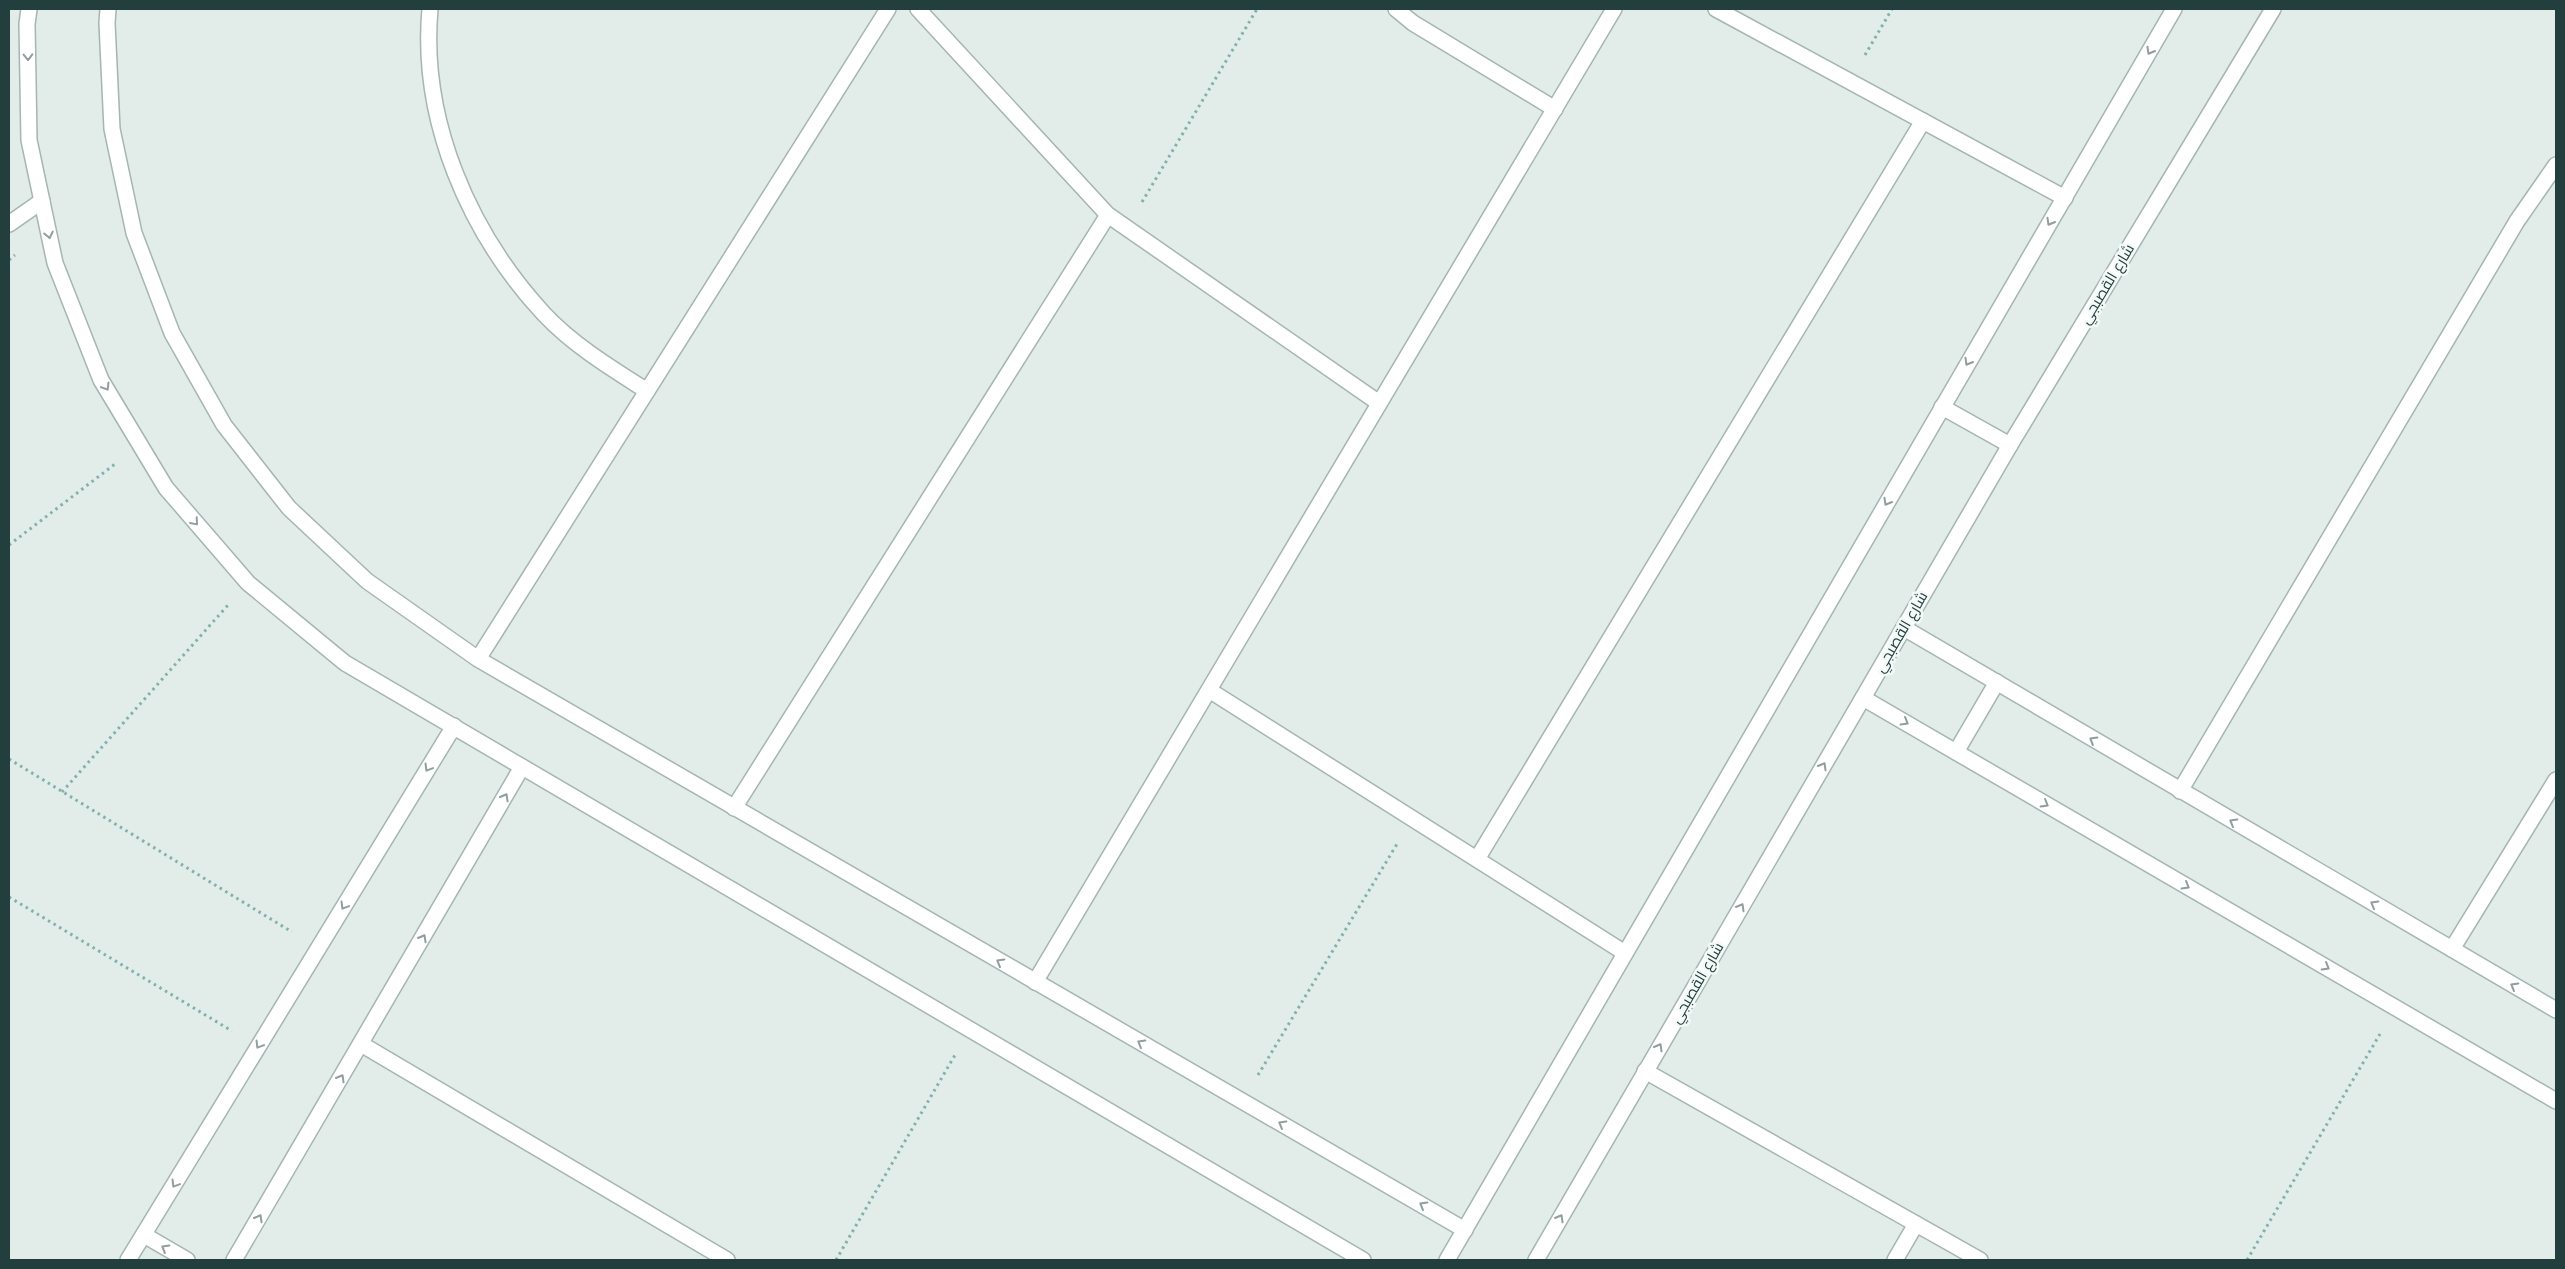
<svg xmlns="http://www.w3.org/2000/svg" width="2565" height="1269" viewBox="0 0 2565 1269" font-family="Inter,Cairo,sans-serif">
<rect width="100%" height="100%" fill="#e2edea"/>
<g fill="none" stroke-linecap="round" stroke-linejoin="round">
<g stroke="#a5b5b3" stroke-width="18">
<path id="service" d="M9,224L42,201"/>
</g>
<g stroke="#a5b5b3" stroke-width="18">
<g id="minor">
<path d="M29,9L27,24L29,140L55,263L101,380L166,488L248,583L345,663L1363,1260"/>
<path d="M108,9L107,23L112,129L134,233L172,333L224,425L289,508L367,581L478,659L1465,1230"/>
<path d="M430,9C420,120 469,233 544,314C573,345 611,368 647,391"/>
<path d="M918,9L1108,215L1379,403"/>
<path d="M1396,9L1413,23L1555,109"/>
<path d="M1716,9L2065,198"/>
<path d="M1942,407L2010,445"/>
<path d="M1904,628L2556,1010"/>
<path d="M478,659L888,9"/>
<path d="M1209,690L1625,953"/>
<path d="M1863,698L2556,1101"/>
<path d="M1956,752L1997,682"/>
<path d="M2180,791L2517,221L2556,165"/>
<path d="M734,808L1108,215"/>
<path d="M1477,859L1923,121"/>
<path d="M2452,949L2556,780"/>
<path d="M1035,982L1614,9"/>
<path d="M361,1044L727,1260"/>
<path d="M1645,1071L1980,1260"/>
<path d="M144,1235L187,1260"/>
<path d="M128,1260L454,726"/>
<path d="M234,1260L522,767"/>
<path d="M1447,1260L2174,9"/>
<path d="M1536,1260L2010,445L2273,9"/>
<path d="M1895,1260L1916,1224"/>
</g>
</g>
<g stroke="#82b1ad" stroke-width="3" stroke-dasharray="2.5 4" stroke-linecap="butt">
<path d="M1865,55L1892,9"/>
<path d="M1142,202L1257,9"/>
<path d="M9,260L15,255"/>
<path d="M9,545L115,464"/>
<path d="M9,759L292,932"/>
<path d="M62,792L228,605"/>
<path d="M9,897L232,1031"/>
<path d="M1258,1075L1397,844"/>
<path d="M836,1260L955,1055"/>
<path d="M2247,1260L2380,1034"/>
</g>
<use href="#service" stroke="#fff" stroke-width="15"/>
<use href="#minor" stroke="#fff" stroke-width="15"/>
</g>
<defs><path id="oneway-chevron" d="M-2-3.5L2.5 0L-2 3.5" fill="none" stroke-width="1.6" stroke-linecap="round" stroke-linejoin="round" transform="scale(1.25)"/></defs>
<g stroke="#909e9e">
<use href="#oneway-chevron" transform="translate(2150 51) rotate(120)"/>
<use href="#oneway-chevron" transform="translate(28 57) rotate(89)"/>
<use href="#oneway-chevron" transform="translate(2050 222) rotate(120)"/>
<use href="#oneway-chevron" transform="translate(49 235) rotate(78)"/>
<use href="#oneway-chevron" transform="translate(1968 362) rotate(120)"/>
<use href="#oneway-chevron" transform="translate(106 387) rotate(59)"/>
<use href="#oneway-chevron" transform="translate(1887 502) rotate(120)"/>
<use href="#oneway-chevron" transform="translate(195 522) rotate(49)"/>
<use href="#oneway-chevron" transform="translate(1905 722) rotate(30)"/>
<use href="#oneway-chevron" transform="translate(2093 740) rotate(-149)"/>
<use href="#oneway-chevron" transform="translate(1823 766) rotate(-60)"/>
<use href="#oneway-chevron" transform="translate(428 768) rotate(121)"/>
<use href="#oneway-chevron" transform="translate(505 797) rotate(-60)"/>
<use href="#oneway-chevron" transform="translate(2045 804) rotate(30)"/>
<use href="#oneway-chevron" transform="translate(2233 822) rotate(-150)"/>
<use href="#oneway-chevron" transform="translate(2186 886) rotate(30)"/>
<use href="#oneway-chevron" transform="translate(2374 904) rotate(-150)"/>
<use href="#oneway-chevron" transform="translate(344 906) rotate(121)"/>
<use href="#oneway-chevron" transform="translate(1741 907) rotate(-60)"/>
<use href="#oneway-chevron" transform="translate(423 938) rotate(-60)"/>
<use href="#oneway-chevron" transform="translate(1000 962) rotate(-150)"/>
<use href="#oneway-chevron" transform="translate(2326 967) rotate(30)"/>
<use href="#oneway-chevron" transform="translate(2514 986) rotate(-150)"/>
<use href="#oneway-chevron" transform="translate(1141 1043) rotate(-150)"/>
<use href="#oneway-chevron" transform="translate(259 1045) rotate(121)"/>
<use href="#oneway-chevron" transform="translate(1659 1047) rotate(-60)"/>
<use href="#oneway-chevron" transform="translate(341 1078) rotate(-60)"/>
<use href="#oneway-chevron" transform="translate(1282 1124) rotate(-150)"/>
<use href="#oneway-chevron" transform="translate(175 1184) rotate(121)"/>
<use href="#oneway-chevron" transform="translate(1423 1205) rotate(-150)"/>
<use href="#oneway-chevron" transform="translate(259 1218) rotate(-60)"/>
<use href="#oneway-chevron" transform="translate(1560 1218) rotate(-60)"/>
<use href="#oneway-chevron" transform="translate(165 1248) rotate(-149)"/>
</g>
<g text-anchor="middle" stroke-width="5" stroke-linejoin="round" paint-order="stroke">
<g font-size="15" fill="#223e3d" stroke="#f3f9f7">
<text transform="translate(2107 284) rotate(-59)" y="5">شارع القصبجي</text>
<text transform="translate(1901 632) rotate(-60)" y="5">شارع القصبجي</text>
<text transform="translate(1697 983) rotate(-60)" y="5">شارع القصبجي</text>
</g>
</g>
<rect width="2565" height="1269" fill="none" stroke="#223e3d" stroke-width="20"/>
</svg>
